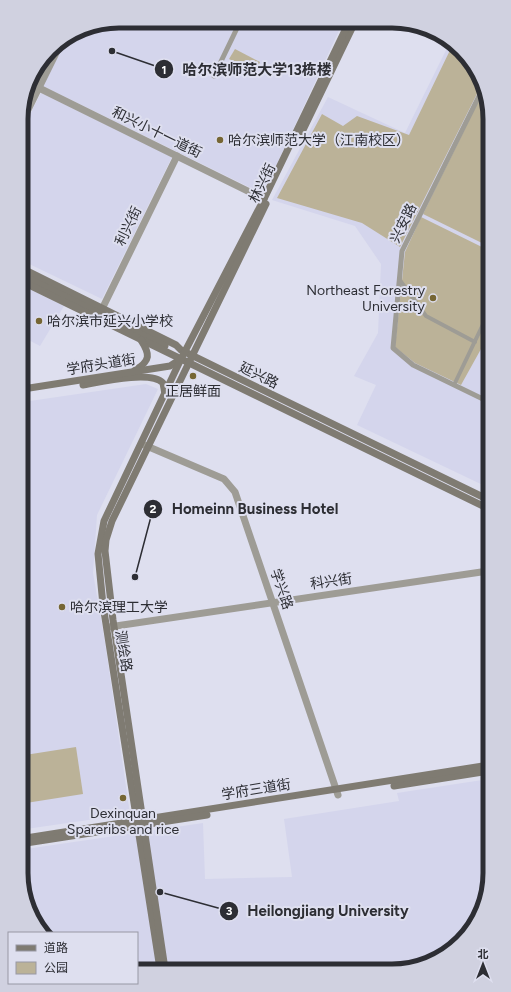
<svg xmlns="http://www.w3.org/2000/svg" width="511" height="992" viewBox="0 0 511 992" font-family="Figtree,'Noto Sans SC',sans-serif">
<rect width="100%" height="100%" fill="#dedfef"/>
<g fill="#d4d5ec">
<path d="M119,21L343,22L263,194L43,86L67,38L82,28Z"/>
<path d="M450,42L457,45L485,88L487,487L357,425L376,385L354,376L378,333L381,264L355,226L272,200L328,97L405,133Z"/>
<path d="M41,93L172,157L102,299L23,261L22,130Z"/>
<path d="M23,286L64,306L40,346L23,337Z"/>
<path d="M146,384L158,389L97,515L93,573L105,642L130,814L26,829L23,402Z"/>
<path d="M489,779L490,880L470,933L423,966L137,970V933H45L26,904V849L203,823L205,879L292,877L284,819L399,801L397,793Z"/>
</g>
<g fill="#bbb298">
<path d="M453,44L457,45L482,84L400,247L362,223L277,198L322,114L343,126L357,116L409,135Z"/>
<path d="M235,49L260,62L255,72L229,59Z"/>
<path d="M481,96L485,98L486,245L423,214Z"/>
<path d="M421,217L486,249L487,352L481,349L461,385L415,363L395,347L405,252Z"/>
<path d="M76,747L83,794L26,803L25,755Z"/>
</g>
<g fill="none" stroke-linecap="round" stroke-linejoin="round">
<g stroke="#9e9c95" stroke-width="4">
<path d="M399,279L426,316L475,342"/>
<path d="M454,385L486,318"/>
</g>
<g stroke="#9e9c95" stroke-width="5">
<path d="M214,76L240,22"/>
<path d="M484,86L402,251L393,348L413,365L487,401"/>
</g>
<g stroke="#9e9c95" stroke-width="7">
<path d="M39,88L264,199"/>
<path d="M22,122L62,41"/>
<path d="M103,307L177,156"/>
<path d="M142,444L224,479L235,492L338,795"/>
<path d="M109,627L488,571"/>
</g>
<g stroke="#7f7b72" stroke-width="7">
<path d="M302,132L355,22"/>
<path d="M23,269L176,345L181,350L487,499"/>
<path d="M23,276L165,346"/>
<path d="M23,282L487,508"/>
<path d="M135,370C151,361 150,354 141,340"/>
<path d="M83,385C100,382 151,370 163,383L165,394"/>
<path d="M23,389L170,366L181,359"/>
<path d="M394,786L489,771"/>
<path d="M26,838L489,765"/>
<path d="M26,843L207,815"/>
<path d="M160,969L103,605L98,554L104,521L181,359L264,199L349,22"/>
<path d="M165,969L113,620L105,551L106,540L112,521L266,204"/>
</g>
</g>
<g fill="#766634" stroke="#dedfef" stroke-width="1.5">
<circle cx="220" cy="140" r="4"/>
<circle cx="433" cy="298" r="4"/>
<circle cx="39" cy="321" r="4"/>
<circle cx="193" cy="376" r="4"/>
<circle cx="62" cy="607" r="4"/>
<circle cx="123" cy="798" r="4"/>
</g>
<g text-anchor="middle" stroke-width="4" stroke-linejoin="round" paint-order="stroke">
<g font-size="14" fill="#2d2e34" stroke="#dedfef">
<text transform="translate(157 132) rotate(26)" y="5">和兴小十一道街</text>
<text transform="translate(262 183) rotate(-64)" y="5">林兴街</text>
<text transform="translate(403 223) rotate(-64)" y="5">兴安路</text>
<text transform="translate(128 226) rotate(-64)" y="5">利兴街</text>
<text transform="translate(101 364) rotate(-9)" y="5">学府头道街</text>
<text transform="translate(259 375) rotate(26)" y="5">延兴路</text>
<text transform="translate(331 581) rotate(-8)" y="5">科兴街</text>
<text transform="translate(282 589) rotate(71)" y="5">学兴路</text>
<text transform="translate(124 651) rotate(81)" y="5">测绘路</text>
<text transform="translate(256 789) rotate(-9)" y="5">学府三道街</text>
</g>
<g font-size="14" fill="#2d2e34" stroke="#dedfef" text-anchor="start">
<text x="228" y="145">哈尔滨师范大学（江南校区）</text>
<text x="425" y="295" text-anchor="end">Northeast Forestry<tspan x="425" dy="16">University</tspan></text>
<text x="47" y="326">哈尔滨市延兴小学校</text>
<text x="193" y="396" text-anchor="middle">正居鲜面</text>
<text x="70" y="612">哈尔滨理工大学</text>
<text x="123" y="818" text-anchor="middle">Dexinquan<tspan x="123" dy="16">Spareribs and rice</tspan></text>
</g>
</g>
<path d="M0 0H511V992H0ZM119 28H392A91 91 0 0 1 483 119V873A91 91 0 0 1 392 964H119A91 91 0 0 1 28 873V119A91 91 0 0 1 119 28Z" fill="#d0d1e0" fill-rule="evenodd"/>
<path fill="none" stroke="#2d2e34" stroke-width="5" d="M119 28H392A91 91 0 0 1 483 119V873A91 91 0 0 1 392 964H119A91 91 0 0 1 28 873V119A91 91 0 0 1 119 28Z"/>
<path fill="none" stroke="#2d2e34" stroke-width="1.5" d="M112 51L164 69M135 577L153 509M160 892L229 911"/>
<g fill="#2d2e34" stroke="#dedfef" stroke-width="1.5">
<circle cx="112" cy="51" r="4"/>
<circle cx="135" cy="577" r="4"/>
<circle cx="160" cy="892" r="4"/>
<circle cx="164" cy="69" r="10"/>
<circle cx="153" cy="509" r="10"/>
<circle cx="229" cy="911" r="10"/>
</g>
<g font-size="12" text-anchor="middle" font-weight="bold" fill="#fff">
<text x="164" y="74">1</text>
<text x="153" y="513">2</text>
<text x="229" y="915">3</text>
</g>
<g font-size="15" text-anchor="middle" font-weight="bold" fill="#2d2e34" stroke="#dedfef" stroke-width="4" stroke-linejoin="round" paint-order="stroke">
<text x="257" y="75">哈尔滨师范大学13栋楼</text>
<text x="255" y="514">Homeinn Business Hotel</text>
<text x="328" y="916">Heilongjiang University</text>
</g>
<rect x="8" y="932" width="130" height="52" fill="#dedfef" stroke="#9798a4"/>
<rect x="16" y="945" width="20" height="6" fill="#7f7b72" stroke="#9798a4"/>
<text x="44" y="952" font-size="12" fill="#2d2e34">道路</text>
<rect x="16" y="962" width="20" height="12" fill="#bbb298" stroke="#9798a4"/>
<text x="44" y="972" font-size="12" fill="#2d2e34">公园</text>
<g transform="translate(483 964)" stroke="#dedfef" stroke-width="3" paint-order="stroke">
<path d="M0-3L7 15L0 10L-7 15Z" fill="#2d2e34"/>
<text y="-6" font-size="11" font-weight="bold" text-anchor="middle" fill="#2d2e34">北</text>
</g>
</svg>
